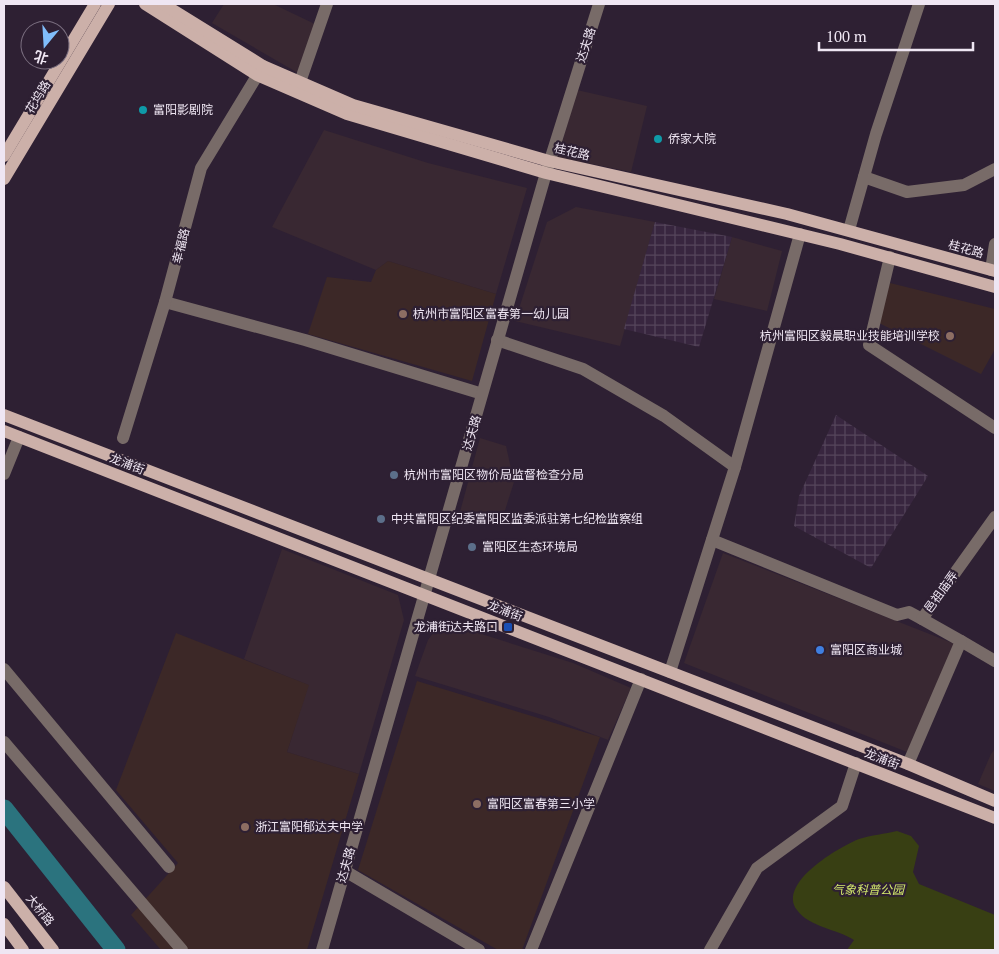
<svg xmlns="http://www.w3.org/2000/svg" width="999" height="954" viewBox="0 0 999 954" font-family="'PT Serif','Noto Sans SC',serif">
<defs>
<pattern id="industrial-grid" width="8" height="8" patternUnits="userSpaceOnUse" patternTransform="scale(1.25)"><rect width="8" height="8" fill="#38263f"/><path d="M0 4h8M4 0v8" fill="none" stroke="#55465b"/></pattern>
</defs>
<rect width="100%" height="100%" fill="#2e2033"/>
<g fill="#392832">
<path d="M224,4H273L319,26L298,73L212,23Z"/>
<path d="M577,90L647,106L631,172L558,157Z"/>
<path d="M324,130L428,163L527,188L496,294L388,261L376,270L272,227Z"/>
<path d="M576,207L655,222L620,346L515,321L547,222Z"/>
<path d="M732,237L782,251L767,311L714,299Z"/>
<path d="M480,438L506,446L514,482L501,523L460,512Z"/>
<path d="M282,549L398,595L404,620L359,774L287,752L308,685L244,659Z"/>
<path d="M723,553L955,644L907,752L684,663Z"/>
<path d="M450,624L573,663L631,688L608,740L549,717L415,676L428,640L436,629Z"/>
<path d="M995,749V791L978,784L991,754Z"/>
</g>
<g fill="url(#industrial-grid)">
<path d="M655,222L732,237L699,347L624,329Z"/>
<path d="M836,415L928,476L871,568L794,526L799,496Z"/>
</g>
<g fill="#3c2827">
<path d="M388,261L496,294L472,381L308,334L327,277L371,282L376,270Z"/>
<path d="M890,283L995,309V349L981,374L879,323Z"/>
<path d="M176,633L309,685L287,752L359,774L307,950H161L131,915L178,863L116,790Z"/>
<path d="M417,681L600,737L522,950H498L358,870Z"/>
</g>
<path fill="#383f13" d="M897,831L911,836L919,846L913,872L919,884L995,915V950H847L854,940C837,929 809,927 797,910C777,883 839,847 859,839C871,835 885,834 897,831Z"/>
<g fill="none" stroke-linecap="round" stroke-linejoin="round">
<path stroke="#2b737e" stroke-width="19" d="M4,809L116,950"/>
<g stroke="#786b68" stroke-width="12">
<path d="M300,82L327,4"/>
<path d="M864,177L907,192L964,185L995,169"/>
<path d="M849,230L876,134L919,4"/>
<path d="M890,257L869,345L995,428"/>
<path d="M991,270L995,244"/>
<path d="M165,302L305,340L476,392"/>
<path d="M497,340L583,369L664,416L735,467"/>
<path d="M123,438L165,302L201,168L263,66"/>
<path d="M4,474L19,437"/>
<path d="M712,540L897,615L909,612L922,619"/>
<path d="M961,641L995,661"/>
<path d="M4,669L169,867"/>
<path d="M670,672L735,467L800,234"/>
<path d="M4,742L182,950"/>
<path d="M908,764L961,641L922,619L995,517"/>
<path d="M345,871L479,950"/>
<path d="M322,950L546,173L599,4"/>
<path d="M531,950L641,679"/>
<path d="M710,950L757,868L842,806L856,763"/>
</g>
<g stroke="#ccb0a9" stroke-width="12">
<path d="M145,4L257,75L347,114L546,173L840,244L995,287"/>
<path d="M163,4L263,66L353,105L549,161L787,214L995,271"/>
<path d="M4,156L95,4"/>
<path d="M4,179L109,4"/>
<path d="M4,415L908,764L995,801"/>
<path d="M4,431L995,818"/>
<path d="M4,887L53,950"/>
<path d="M4,924L23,950"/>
</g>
</g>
<g fill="#0f9aa8" stroke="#2e2033" stroke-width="2">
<circle cx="143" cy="110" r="5"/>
<circle cx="658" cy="139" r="5"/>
</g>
<g fill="#8d6e63" stroke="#2e2033" stroke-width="2">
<circle cx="403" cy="314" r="5"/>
<circle cx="950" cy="336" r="5"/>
<circle cx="477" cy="804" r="5"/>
<circle cx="245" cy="827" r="5"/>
</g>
<g fill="#5c6f8a" stroke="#2e2033" stroke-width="2">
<circle cx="394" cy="475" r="5"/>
<circle cx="381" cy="519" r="5"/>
<circle cx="472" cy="547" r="5"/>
</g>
<rect fill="#1a4fb4" stroke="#2e2033" stroke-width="2" x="503" y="622" width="10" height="10" rx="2.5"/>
<circle fill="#3f7fe0" stroke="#2e2033" stroke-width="2" cx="820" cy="650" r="5"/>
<g text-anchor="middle" stroke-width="4.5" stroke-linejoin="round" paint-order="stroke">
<g font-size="12" fill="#efe6f3" stroke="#2e2033">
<text transform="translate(586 45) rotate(-72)" y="4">达夫路</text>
<text transform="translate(38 97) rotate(-59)" y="4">花坞路</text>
<text transform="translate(572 152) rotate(13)" y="4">桂花路</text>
<text transform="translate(181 246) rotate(-76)" y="4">幸福路</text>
<text transform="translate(966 249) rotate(16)" y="4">桂花路</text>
<text transform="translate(472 433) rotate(-74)" y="4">达夫路</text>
<text transform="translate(127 464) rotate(21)" y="4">龙浦街</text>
<text transform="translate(941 592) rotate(-54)" y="4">邑祖庙弄</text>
<text transform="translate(505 611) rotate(21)" y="4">龙浦街</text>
<text transform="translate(882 759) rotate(21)" y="4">龙浦街</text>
<text transform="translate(346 865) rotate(-74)" y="4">达夫路</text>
<text transform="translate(40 910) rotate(51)" y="4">大桥路</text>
</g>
<g font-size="12" fill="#efe6f3" stroke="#2e2033" text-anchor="start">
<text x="153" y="114">富阳影剧院</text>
<text x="668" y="143">侨家大院</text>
<text x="413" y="318">杭州市富阳区富春第一幼儿园</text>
<text x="940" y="340" text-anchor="end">杭州富阳区毅晨职业技能培训学校</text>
<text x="404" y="479">杭州市富阳区物价局监督检查分局</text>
<text x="391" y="523">中共富阳区纪委富阳区监委派驻第七纪检监察组</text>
<text x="482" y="551">富阳区生态环境局</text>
<text x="498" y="631" text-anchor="end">龙浦街达夫路口</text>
<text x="830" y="654">富阳区商业城</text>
<text x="487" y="808">富阳区富春第三小学</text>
<text x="255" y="831">浙江富阳郁达夫中学</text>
</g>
<g font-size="12" font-style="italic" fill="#d3e86c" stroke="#2e2033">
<text x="868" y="894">气象科普公园</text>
</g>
</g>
<rect width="999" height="954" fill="none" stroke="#efe6f3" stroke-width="10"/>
<g transform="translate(45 45) rotate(198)"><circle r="24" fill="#2e2033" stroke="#7b6f80"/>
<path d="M0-4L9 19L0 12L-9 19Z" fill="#80bdfa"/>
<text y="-8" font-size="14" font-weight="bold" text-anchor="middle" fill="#efe6f3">北</text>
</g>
<path d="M819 42v8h154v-8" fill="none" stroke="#efe6f3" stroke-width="2.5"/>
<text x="826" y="42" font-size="15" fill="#efe6f3" stroke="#2e2033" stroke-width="4" paint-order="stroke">100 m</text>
</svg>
